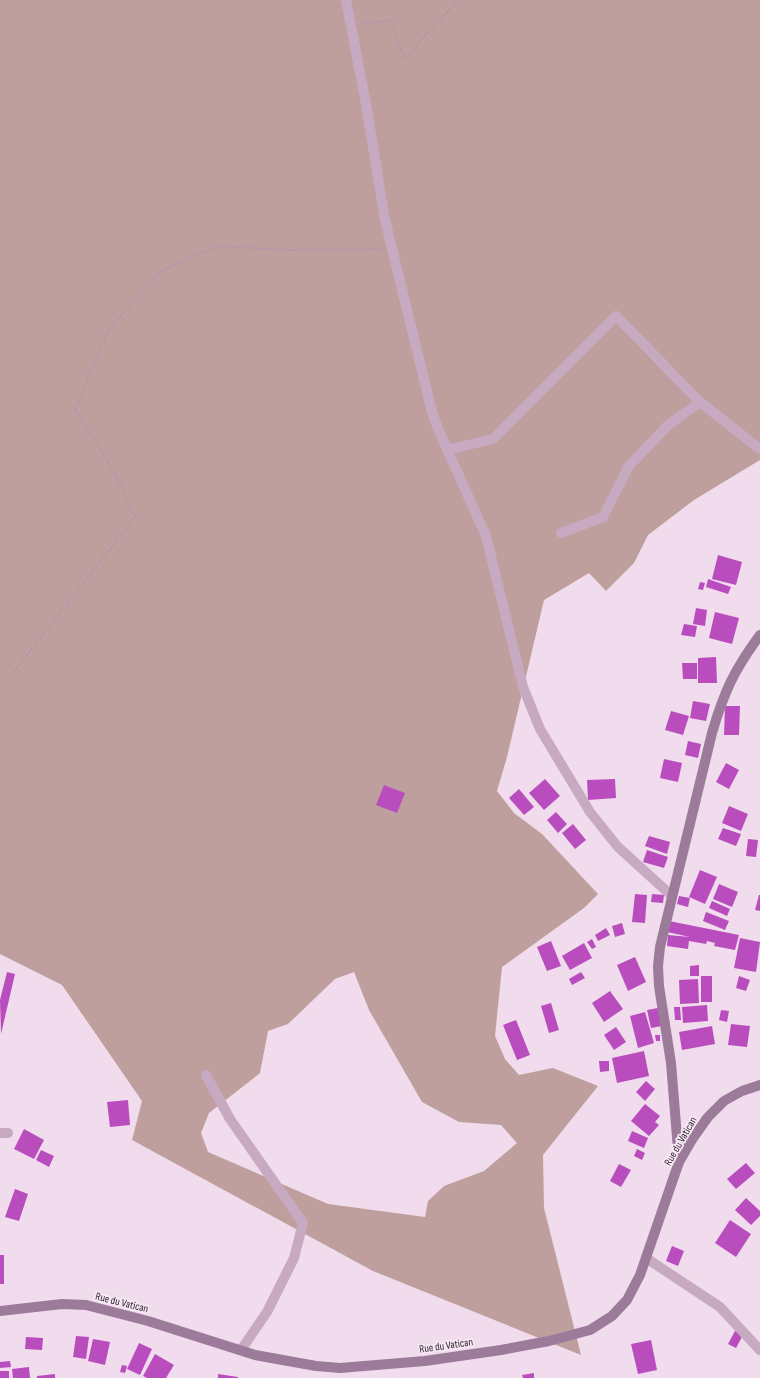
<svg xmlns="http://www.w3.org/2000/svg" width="760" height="1378" viewBox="0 0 760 1378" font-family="'Sofia Sans Condensed',sans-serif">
<rect width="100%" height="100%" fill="#f0dcec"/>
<path fill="#bf9f9d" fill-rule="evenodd" d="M0,0H760V460L694,500L648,535L634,563L606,591L589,573L544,600L507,757L497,791L514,813L542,834L598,894L584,908L502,967L495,1036L505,1059L519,1075L553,1068L598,1086L543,1155L544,1208L581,1355L373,1271L132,1140L142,1101L62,985L0,954ZM354,972L369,1010L422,1102L459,1122L501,1125L517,1143L484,1171L444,1186L428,1201L425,1217L328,1204L208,1152L201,1133L209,1113L260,1073L268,1031L288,1024L335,979Z"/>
<g fill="#ba4dbe">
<path d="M718,555L742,562L736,585L712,579Z"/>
<path d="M708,579L731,587L728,594L706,587Z"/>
<path d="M700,582L705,583L703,590L698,589Z"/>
<path d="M696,608L707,610L705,626L693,624Z"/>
<path d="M715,612L739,618L732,644L709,638Z"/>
<path d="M684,624L697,626L695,637L681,635Z"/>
<path d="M716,657L717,683H698V658Z"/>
<path d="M682,663H697V679H683Z"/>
<path d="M693,701L710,704L706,721L690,718Z"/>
<path d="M725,706H740L739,735H724Z"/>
<path d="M671,711L689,716L683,735L665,730Z"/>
<path d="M688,741L701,744L698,758L685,755Z"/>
<path d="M664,759L682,763L678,782L660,778Z"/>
<path d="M726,763L739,770L729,789L716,782Z"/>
<path d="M545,779L560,796L544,810L529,793Z"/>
<path d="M615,779L616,798L588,800L587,780Z"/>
<path d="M384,785L405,793L397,813L376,805Z"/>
<path d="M519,789L534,807L524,815L509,798Z"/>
<path d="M729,806L748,814L741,831L722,823Z"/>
<path d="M556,812L567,824L558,833L547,820Z"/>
<path d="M573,824L586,840L575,849L562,833Z"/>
<path d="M723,828L741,834L736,846L718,839Z"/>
<path d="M649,836L670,842L667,854L645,846Z"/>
<path d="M748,839L758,840L756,857L746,856Z"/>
<path d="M647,850L668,857L664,868L643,862Z"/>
<path d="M700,870L717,877L705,904L689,897Z"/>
<path d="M719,884L738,892L732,907L713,899Z"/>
<path d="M635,894L647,895L645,923L632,922Z"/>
<path d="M652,894L664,895L663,903L651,902Z"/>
<path d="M759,895H760V911L755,910Z"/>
<path d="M679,896L690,898L688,907L677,904Z"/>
<path d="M712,901L730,909L727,916L709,908Z"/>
<path d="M706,912L729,921L725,930L703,921Z"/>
<path d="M669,921L739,935L735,950L714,946L715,943L707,941L706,944L689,941L688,949L667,946L668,935L690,937L667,932Z"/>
<path d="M622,923L625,934L615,937L612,926Z"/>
<path d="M606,928L610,935L598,941L595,935Z"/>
<path d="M740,938L760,942L756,972L734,968Z"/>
<path d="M592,939L596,947L592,949L587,942Z"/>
<path d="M551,941L561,966L547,971L537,947Z"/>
<path d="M584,943L592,958L570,970L562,956Z"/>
<path d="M635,957L646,982L628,991L617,965Z"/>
<path d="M699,965V976H690V966Z"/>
<path d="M7,972L15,974L1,1034L0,1000Z"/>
<path d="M581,972L585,978L572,985L569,979Z"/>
<rect x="701" y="976" width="11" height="26"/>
<path d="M739,976L750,980L746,991L736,988Z"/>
<path d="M698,979L699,1003L680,1004L679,980Z"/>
<path d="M610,991L623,1009L604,1022L592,1003Z"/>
<path d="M551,1003L559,1030L549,1033L541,1006Z"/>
<path d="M707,1005L708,1021L683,1023L682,1007Z"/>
<path d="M674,1007H680L681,1020H675Z"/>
<path d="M658,1008L662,1026L651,1028L647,1010Z"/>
<path d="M721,1010L729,1011L727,1022L719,1020Z"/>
<path d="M645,1012L654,1043L638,1048L630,1016Z"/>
<path d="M516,1020L530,1055L517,1060L503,1025Z"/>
<path d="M731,1024L750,1026L747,1047L728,1045Z"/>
<path d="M712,1026L715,1044L682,1050L679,1032Z"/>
<path d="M616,1027L626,1042L614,1050L604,1035Z"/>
<path d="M655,1035H660V1041H656Z"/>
<path d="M644,1051L649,1076L617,1083L612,1058Z"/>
<path d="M599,1061H609V1071L600,1072Z"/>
<path d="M646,1081L655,1089L645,1101L636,1092Z"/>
<path d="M128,1100L130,1125L110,1127L107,1102Z"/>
<path d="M645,1104L660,1116L655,1122L659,1125L649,1136L631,1121Z"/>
<path d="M24,1129L44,1140L34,1159L14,1149Z"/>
<path d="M632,1131L648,1138L644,1148L628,1141Z"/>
<path d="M637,1149L645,1153L642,1160L634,1156Z"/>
<path d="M41,1150L54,1156L49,1167L36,1160Z"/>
<path d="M746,1163L755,1173L736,1189L727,1179Z"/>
<path d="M619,1164L631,1170L621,1187L610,1181Z"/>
<path d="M15,1189L28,1194L19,1221L5,1217Z"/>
<path d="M746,1198L760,1211V1216L751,1225L735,1210Z"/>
<path d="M730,1220L751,1234L736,1257L715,1243Z"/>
<path d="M672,1246L684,1251L678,1266L666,1261Z"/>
<rect x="0" y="1255" width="4" height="29"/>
<path d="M735,1331L743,1335L736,1348L728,1344Z"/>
<path d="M76,1336L89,1337L86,1359L73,1357Z"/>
<path d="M26,1337L43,1338L42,1350L25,1349Z"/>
<path d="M93,1339L110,1342L105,1365L88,1361Z"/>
<path d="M651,1340L657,1370L638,1374L631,1344Z"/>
<path d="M139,1343L152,1349L140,1375L127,1369Z"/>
<path d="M155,1354L174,1365L166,1378H147L143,1376Z"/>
<path d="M10,1361L11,1367L0,1368V1362Z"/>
<path d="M122,1365L127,1366L125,1373L120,1372Z"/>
<path d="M29,1367L30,1378H13L12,1369Z"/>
<rect x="0" y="1371" width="9" height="7"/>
<path d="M534,1373V1378H523L522,1375Z"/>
<path d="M55,1374V1378H37V1376Z"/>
<path d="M218,1374L238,1377V1378H218Z"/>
</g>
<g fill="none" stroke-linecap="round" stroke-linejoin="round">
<g stroke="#b393af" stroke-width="2" stroke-dasharray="2 2" stroke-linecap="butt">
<path d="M360,24L390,20L405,58L458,0"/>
<path d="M9,678L135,517L113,470L75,410L108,331L159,272L218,246L285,250L382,249"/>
</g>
<g stroke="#c8a9c2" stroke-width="10">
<path d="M346,0L366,104L385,220L432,412L438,429L486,536L523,687L540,729L590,812L618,847L672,896"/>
<path d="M447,450L493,439L616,316L700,402L760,449"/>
<path d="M561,533L603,517L629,466L668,425L700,402"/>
<path d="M206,1075L230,1119L303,1223L294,1258L267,1312L241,1350"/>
<path d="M0,1133H8"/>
<path d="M646,1258L720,1307L760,1350"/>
</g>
<g stroke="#9b7b99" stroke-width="10">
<path d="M679,1162L671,1063L659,986L658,966L660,947L712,733C724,692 734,670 760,635"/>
<path d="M0,1311L62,1304L86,1305L148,1321L255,1355L316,1366L340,1368L425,1361L501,1350L549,1341L590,1330L612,1316L627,1300L640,1275L679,1162L693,1138L708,1117L724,1101L742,1091L760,1085"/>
</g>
</g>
<g text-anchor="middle" stroke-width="3.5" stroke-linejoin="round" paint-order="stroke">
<g font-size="11" fill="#352935" stroke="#f8e9f4">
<text transform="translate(680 1141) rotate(-60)" y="4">Rue du Vatican</text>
<text transform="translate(122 1302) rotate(14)" y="4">Rue du Vatican</text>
<text transform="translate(446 1345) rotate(-8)" y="4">Rue du Vatican</text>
</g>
</g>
</svg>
